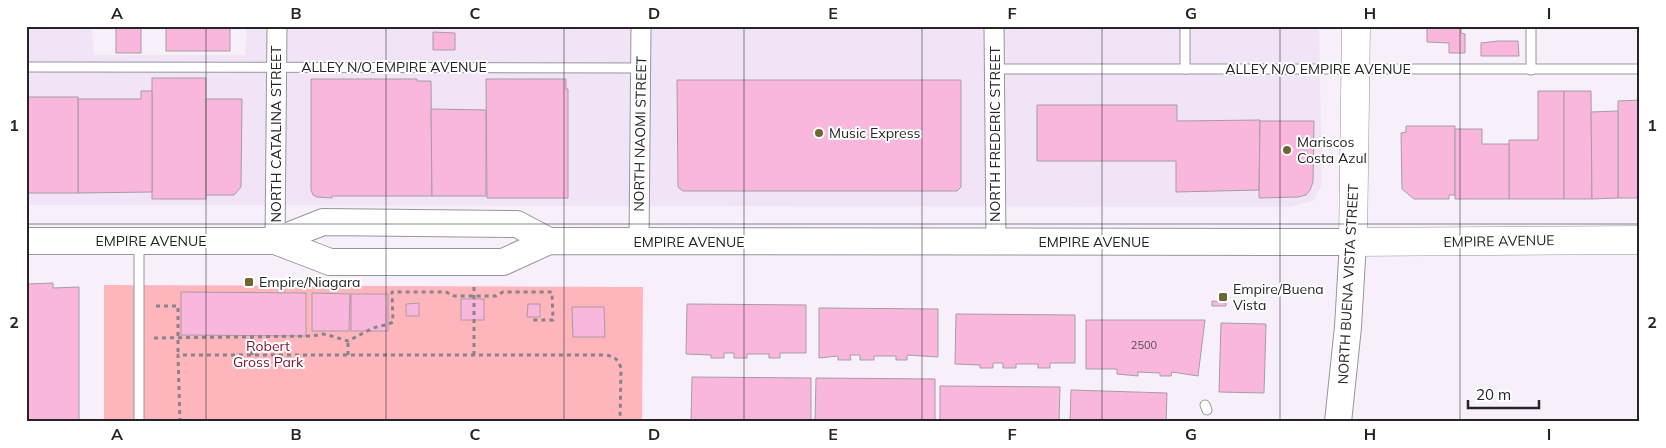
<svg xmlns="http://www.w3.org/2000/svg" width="1666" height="448" viewBox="0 0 1666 448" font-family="Mulish,sans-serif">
<rect width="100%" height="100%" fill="#f7f0fb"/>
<path fill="#f0e4f6" d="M26,26H92L94,55H245L247,26H1319L1322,184L1313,201L1290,207L26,205Z"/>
<path fill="#ffb5bc" d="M104,285L643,287L642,422H104Z"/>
<g fill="#f9b7dd" stroke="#a79ca2">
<rect x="116" y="26" width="25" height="27"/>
<rect x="166" y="26" width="64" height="25"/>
<path d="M1427,26H1461V33L1465,34V53H1449V43L1427,42Z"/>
<path d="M433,32L455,33V50H433Z"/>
<path d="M1498,41H1518L1519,56H1481V43Z"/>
<rect x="152" y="78" width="54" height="121"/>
<path d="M311,79H417V81H431L432,196H332V198L317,197L313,195L311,190Z"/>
<path d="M486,79H566V89H568V198H487Z"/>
<path d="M677,80H961V187L957,191H683L678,187Z"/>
<path d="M141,91H152V192L78,193V99H141Z"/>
<path d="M1538,91H1564V199H1509V140H1538Z"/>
<path d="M1564,91H1591L1592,199H1564Z"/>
<rect x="26" y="97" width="52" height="96"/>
<path d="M206,99H242L241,187L234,195H206Z"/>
<path d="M1640,100V198H1618V101Z"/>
<path d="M1037,105H1177V121L1260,120L1259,190L1176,192V161H1037Z"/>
<path d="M431,109L486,110V196H432Z"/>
<path d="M1618,111V198L1592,199L1591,112Z"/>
<path d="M1260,121H1314L1313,182L1310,190L1306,195L1298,197L1259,198Z"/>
<path d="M1406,126H1455V195H1449V199H1414L1402,189L1401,133L1406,132Z"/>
<path d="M1455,129H1482V144H1509V199H1455Z"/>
<path d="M53,283V288L79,287V422H26V284Z"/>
<path d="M181,292L306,293V336L181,335Z"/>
<path d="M312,293L350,294L349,331H312Z"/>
<rect x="351" y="294" width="37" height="37"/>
<rect x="461" y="299" width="23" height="21"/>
<path d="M1212,301L1226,302V306H1212Z"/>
<path d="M419,303V316H406V304Z"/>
<path d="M528,304H540V317H527Z"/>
<path d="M687,304L806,305V353H780V358H769V354H747V358H734V353H724V358H711V355L686,354Z"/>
<path d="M572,307H604L605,337H573Z"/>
<path d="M819,308L938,309V357L907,355V360H896V356H874V360H860V355H850L851,360H838V356L819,358Z"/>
<path d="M956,314L1075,315V363H1050V368H1038V364H1016V368H1003V363H993V368H980V365L955,364Z"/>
<path d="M1086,320H1205L1198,376L1172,372L1171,376H1160V373L1138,372V376L1117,374V369H1086Z"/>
<path d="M1221,323L1266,324L1264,393L1219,392Z"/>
<path d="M692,377L811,378V422H691Z"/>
<path d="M816,378L935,379V422H815Z"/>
<path d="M940,386L1060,387L1059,422H940Z"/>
<path d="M1071,390L1167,393L1166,422H1070Z"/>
</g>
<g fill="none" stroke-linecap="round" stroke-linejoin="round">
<g stroke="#9b949e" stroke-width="11">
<g id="service">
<path d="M1185,26V69"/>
<path d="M1531,26V70"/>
<path d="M26,67L641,68"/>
<path d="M996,69H1640"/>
<path d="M139,242V422"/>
<path d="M1205,405L1207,410"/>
</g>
</g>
<g stroke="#9b949e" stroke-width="21">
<g id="minor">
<path d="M994,26L996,241"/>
<path d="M275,241L277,26"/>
<path d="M639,242L641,26"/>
</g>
</g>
<g stroke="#9b949e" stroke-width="28">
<g id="secondary">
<path d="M26,241H275L323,222L517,224L549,241"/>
<path d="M275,241L330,262H503L549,241L1353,242L1348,327L1338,422"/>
</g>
</g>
<g stroke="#9b949e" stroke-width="29">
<path id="primary" d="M1356,26L1353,242L1640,240"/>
</g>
<g stroke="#88838a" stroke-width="3" stroke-dasharray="4 4" stroke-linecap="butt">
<path d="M474,287V356"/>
<path d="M156,306H178V355"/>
<path d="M154,338L313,336L322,334L328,335L348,341L373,328L389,324L393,322L392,292H446L454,296H496L503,292H552L553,320H532"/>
<path d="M252,355V337"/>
<path d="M348,355V341"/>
<path d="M180,422L178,355H606C615,357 618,359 621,368L620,422"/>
</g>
<use href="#service" stroke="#fff" stroke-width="9"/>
<use href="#minor" stroke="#fff" stroke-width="19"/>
<use href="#secondary" stroke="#fff" stroke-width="26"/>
<use href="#primary" stroke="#fff" stroke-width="28"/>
</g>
<path fill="none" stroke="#272428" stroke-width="1" stroke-opacity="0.55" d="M206,26V422M386,26V422M564,26V422M744,26V422M922,26V422M1102,26V422M1280,26V422M1460,26V422M26,224H1640"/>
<g fill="#6e6633" stroke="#fff" stroke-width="2">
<circle cx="819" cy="133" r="5"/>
<circle cx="1287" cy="150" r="5"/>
<rect x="244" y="277" width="10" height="10" rx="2.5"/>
<rect x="1218" y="292" width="10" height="10" rx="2.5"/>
</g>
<g text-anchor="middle" stroke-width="4" stroke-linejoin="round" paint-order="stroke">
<g font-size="11" fill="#5c4955">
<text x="1144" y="349">2500</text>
</g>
<g font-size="14" fill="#272428" stroke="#fff">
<text x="394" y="72">ALLEY N/O EMPIRE AVENUE</text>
<text x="1318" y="74">ALLEY N/O EMPIRE AVENUE</text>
<text transform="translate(276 134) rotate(-90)" y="5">NORTH CATALINA STREET</text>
<text transform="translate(640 134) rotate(-89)" y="5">NORTH NAOMI STREET</text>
<text transform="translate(995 134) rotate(-90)" y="5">NORTH FREDERIC STREET</text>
<text x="151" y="246">EMPIRE AVENUE</text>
<text transform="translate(1499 241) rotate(-1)" y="5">EMPIRE AVENUE</text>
<text x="689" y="247">EMPIRE AVENUE</text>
<text x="1094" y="247">EMPIRE AVENUE</text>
<text transform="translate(1348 284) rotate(-87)" y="5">NORTH BUENA VISTA STREET</text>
</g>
<g font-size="14" fill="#272428" stroke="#fff" text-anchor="start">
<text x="829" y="138">Music Express</text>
<text x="1297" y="147">Mariscos<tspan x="1297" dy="16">Costa Azul</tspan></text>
<text x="259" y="287">Empire/Niagara</text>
<text x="1233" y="294">Empire/Buena<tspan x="1233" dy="16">Vista</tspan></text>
</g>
<g font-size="14" fill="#7d102d" stroke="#fff">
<text x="268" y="351">Robert<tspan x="268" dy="16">Gross Park</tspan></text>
</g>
</g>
<rect width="1666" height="448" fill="none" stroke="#ffffff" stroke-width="55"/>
<path d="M1468 400v8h71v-8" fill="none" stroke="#272428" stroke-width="2.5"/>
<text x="1476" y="400" font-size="15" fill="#272428" stroke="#ffffff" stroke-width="4" paint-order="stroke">20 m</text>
<rect x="28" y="28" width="1610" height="392" fill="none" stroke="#272428" stroke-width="2"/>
<g font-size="16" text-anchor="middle" font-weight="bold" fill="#272428">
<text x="117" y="19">A</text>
<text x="296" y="19">B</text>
<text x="475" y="19">C</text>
<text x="654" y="19">D</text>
<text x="833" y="19">E</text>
<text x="1012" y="19">F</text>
<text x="1191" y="19">G</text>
<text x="1370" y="19">H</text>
<text x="1549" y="19">I</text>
<text x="14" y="131">1</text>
<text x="1652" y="131">1</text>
<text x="14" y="328">2</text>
<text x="1652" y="328">2</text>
<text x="117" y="440">A</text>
<text x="296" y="440">B</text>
<text x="475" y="440">C</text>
<text x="654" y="440">D</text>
<text x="833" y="440">E</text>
<text x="1012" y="440">F</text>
<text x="1191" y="440">G</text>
<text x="1370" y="440">H</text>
<text x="1549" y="440">I</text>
</g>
</svg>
